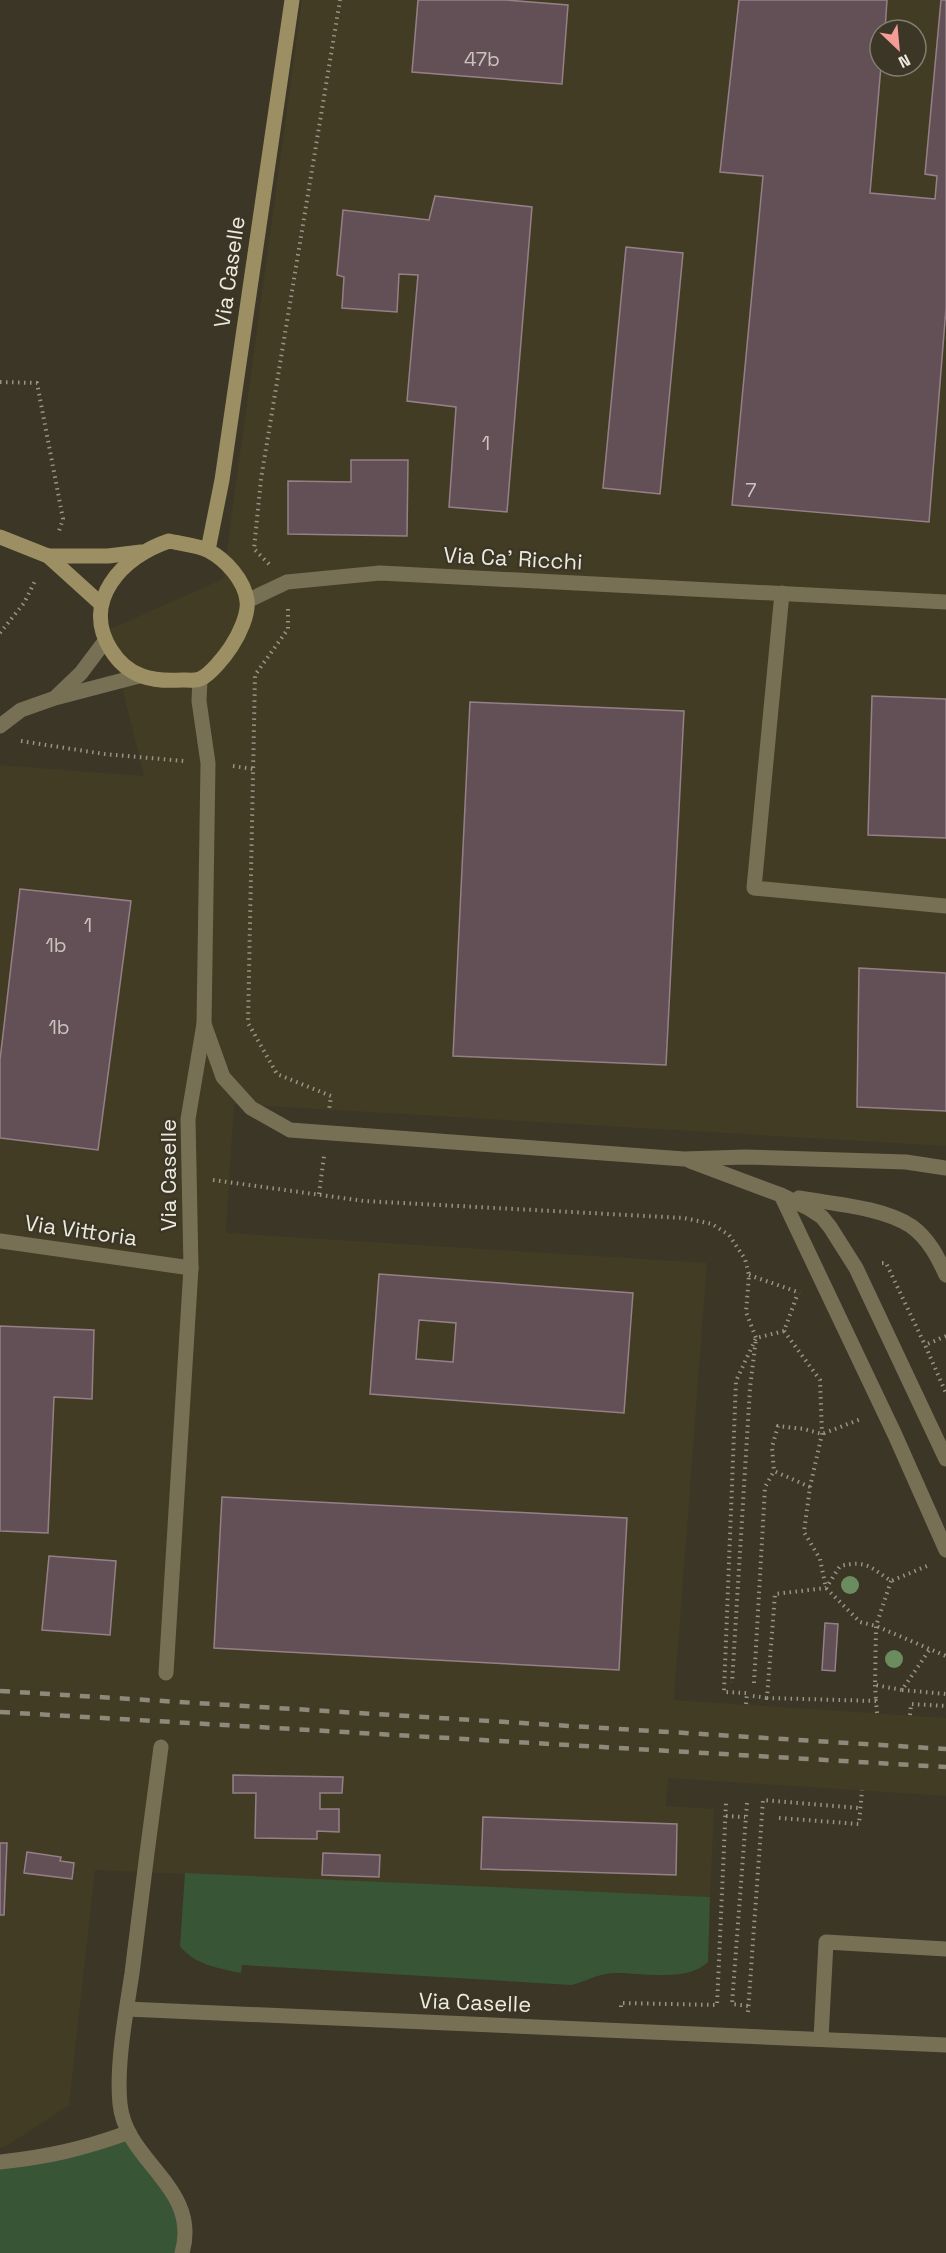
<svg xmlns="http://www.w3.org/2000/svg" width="946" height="2253" viewBox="0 0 946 2253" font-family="'Space Grotesk',sans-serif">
<rect width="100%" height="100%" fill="#3b3626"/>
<path fill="#433c24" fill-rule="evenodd" d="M302,0H946V1146L234,1104L226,1233L707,1263L674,1700L946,1718V1796L668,1778L666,1806L714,1809L710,1897L95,1870L69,2105L8,2145L0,2148V765L144,776L118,671L103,632L223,579ZM880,30H916V66H880Z"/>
<g fill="#385536">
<path d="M185,1873L710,1897L708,1962C687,1983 640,1972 612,1973C597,1974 585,1982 571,1985L242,1965L241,1973C218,1968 195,1965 180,1946Z"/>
<path d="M127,2133L177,2200L182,2253H0V2162Z"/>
</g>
<g fill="#634f56" stroke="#958088" stroke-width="1.5" fill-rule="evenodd">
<path d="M418,0H506L568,5L562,84L412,72Z"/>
<path d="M739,0H887L885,30H880L881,66L870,193L935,199L937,176L925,174L941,0H946V308L929,522L732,505L763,176L720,172Z"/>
<path d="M435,196L532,207L507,512L449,507L456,407L407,401L418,275L399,274L397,312L342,308L344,277L337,275L343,210L429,220Z"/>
<path d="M626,247L683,253L660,494L603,488Z"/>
<path d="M351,460H408L407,536L288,534V481L351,482Z"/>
<path d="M872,696L946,699V838L868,835Z"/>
<path d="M470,702L684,711L666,1065L453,1056Z"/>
<path d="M20,889L131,901L98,1150L0,1138V1060Z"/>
<path d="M859,968L946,973V1111L857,1107Z"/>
<path d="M379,1274L633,1293L624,1413L370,1394ZM419,1320L456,1323L453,1362L416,1359Z"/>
<path d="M0,1326L94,1330L92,1399L54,1397L48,1533L0,1531Z"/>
<path d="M222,1497L627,1518L619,1670L214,1648Z"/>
<path d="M49,1556L116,1561L110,1635L42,1630Z"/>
<path d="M825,1623L838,1624L835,1671L822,1670Z"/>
<path d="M233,1775L343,1777L342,1793H320V1809H339V1832L317,1831V1839L255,1838L256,1793H233Z"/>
<path d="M483,1817L677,1824L676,1875L481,1869Z"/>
<path d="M0,1843H7L4,1915H0Z"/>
<path d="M27,1852L61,1857L60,1861L74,1863L72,1879L24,1873Z"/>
<path d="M323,1853L380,1855L379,1877L322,1875Z"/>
</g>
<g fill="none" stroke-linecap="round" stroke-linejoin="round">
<g stroke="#989487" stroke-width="4" stroke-dasharray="1.5 4.5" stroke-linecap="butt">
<path d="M0,382L37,383L63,519L59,531"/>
<path d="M269,564L254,549L261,479L340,0"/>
<path d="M288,609V629L255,675L248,1023L277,1074L331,1096L329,1110"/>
<path d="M0,633L24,603L36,579"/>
<path d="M21,741L104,754L184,761"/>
<path d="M233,766L253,769"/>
<path d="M213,1180L364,1201L684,1218L712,1224L729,1235L745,1259L749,1275L746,1312L756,1338L750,1388L732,1683"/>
<path d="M319,1194L324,1156"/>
<path d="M882,1263H886L925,1345"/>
<path d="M749,1275L800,1293"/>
<path d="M784,1331L820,1380L822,1434L810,1487L804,1532L820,1559L826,1588L860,1622L876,1626L946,1656"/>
<path d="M946,1336L925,1345L946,1393"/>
<path d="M810,1487L774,1471L772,1447L778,1426L804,1429L822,1434L861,1419"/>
<path d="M891,1581L876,1626L875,1685L902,1690L930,1649"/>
<path d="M754,1683L765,1487L774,1471"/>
<path d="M875,1685L876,1701"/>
<path d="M902,1690L946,1694"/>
<path d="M753,1696L767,1698"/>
<path d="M746,1704L747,1693L724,1692L736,1381L756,1338L784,1331L798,1293"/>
<path d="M877,1713L876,1701L767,1698L775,1594L826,1588L840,1566C867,1560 870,1567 891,1581L927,1566"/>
<path d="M910,1715L911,1704L946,1706"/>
<path d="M747,1803L732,2004L748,2006"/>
<path d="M726,1816L745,1817"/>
<path d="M779,1818L859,1824L862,1790"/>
<path d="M621,2007V2003L717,2005L726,1802"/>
<path d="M748,2012L763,1800L859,1808"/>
</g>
<g stroke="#787055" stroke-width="15">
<path d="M57,696L81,673L105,641"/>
<path d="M0,726L21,710L55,698L139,676"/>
<path d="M204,1024L223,1077L251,1108L290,1130L684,1159L745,1157L906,1162L946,1168"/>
<path d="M690,1161L781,1195L808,1208L822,1217L830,1227L856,1268L946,1459"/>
<path d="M781,1195L895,1435L946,1550"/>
<path d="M799,1198C833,1204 882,1207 911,1226C928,1238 938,1257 946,1275"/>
</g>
<g stroke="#787055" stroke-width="15">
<path d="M782,593L754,888L946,906"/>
<path d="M247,601L287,582L380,573L946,602"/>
<path d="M0,1241L191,1268"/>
<path d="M166,1673L191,1268L188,1119L204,1024L208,763L199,701L200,679"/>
<path d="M161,1747C151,1822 141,1898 132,1973C126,2013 116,2065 120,2104C126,2163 201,2187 182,2253"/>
<path d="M127,2009L946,2045"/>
<path d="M821,2039L826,1942L946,1949"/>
<path d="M0,2162C48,2157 82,2149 127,2133"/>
</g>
<g stroke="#9d8f64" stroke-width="15">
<path d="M0,537L48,556L101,604"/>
<path d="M169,541C182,544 198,545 209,551C226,560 244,580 247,600C249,614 239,635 231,647C225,656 210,675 200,679C195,681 187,680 182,680C152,682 128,677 111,650C80,601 123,556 169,541Z"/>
<path d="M208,550L222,480L292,0"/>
<path d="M48,556H108L141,552"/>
</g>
<g stroke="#8d897b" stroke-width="4.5" stroke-dasharray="10 10" stroke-linecap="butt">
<path d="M0,1691L946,1749"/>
<path d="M0,1712L946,1767"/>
</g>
</g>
<g fill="#6a8c5e">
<circle cx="850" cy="1585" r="9"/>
<circle cx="894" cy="1659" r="9"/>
</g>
<g text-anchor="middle" stroke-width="5" stroke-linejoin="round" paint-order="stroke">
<g font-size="20" fill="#cac3bd">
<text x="482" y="66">47b</text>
<text x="486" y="450">1</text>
<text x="751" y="497">7</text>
<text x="88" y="932">1</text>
<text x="56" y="952">1b</text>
<text x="59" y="1034">1b</text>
</g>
<g font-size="22" fill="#edeadf" stroke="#3b3626">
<text transform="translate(229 272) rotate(-82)" y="8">Via Caselle</text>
<text transform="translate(513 558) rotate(3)" y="8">Via Ca' Ricchi</text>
<text transform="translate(168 1175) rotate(-90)" y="8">Via Caselle</text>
<text transform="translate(81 1230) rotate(8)" y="8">Via Vittoria</text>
<text transform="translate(475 2002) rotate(2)" y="8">Via Caselle</text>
</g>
</g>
<g transform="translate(898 48) rotate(154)"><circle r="28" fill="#3b3626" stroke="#827e70" stroke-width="1.5"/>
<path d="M0-4.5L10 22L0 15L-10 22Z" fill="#f59c96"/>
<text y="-9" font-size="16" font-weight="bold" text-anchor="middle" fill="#edeadf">N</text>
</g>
</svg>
